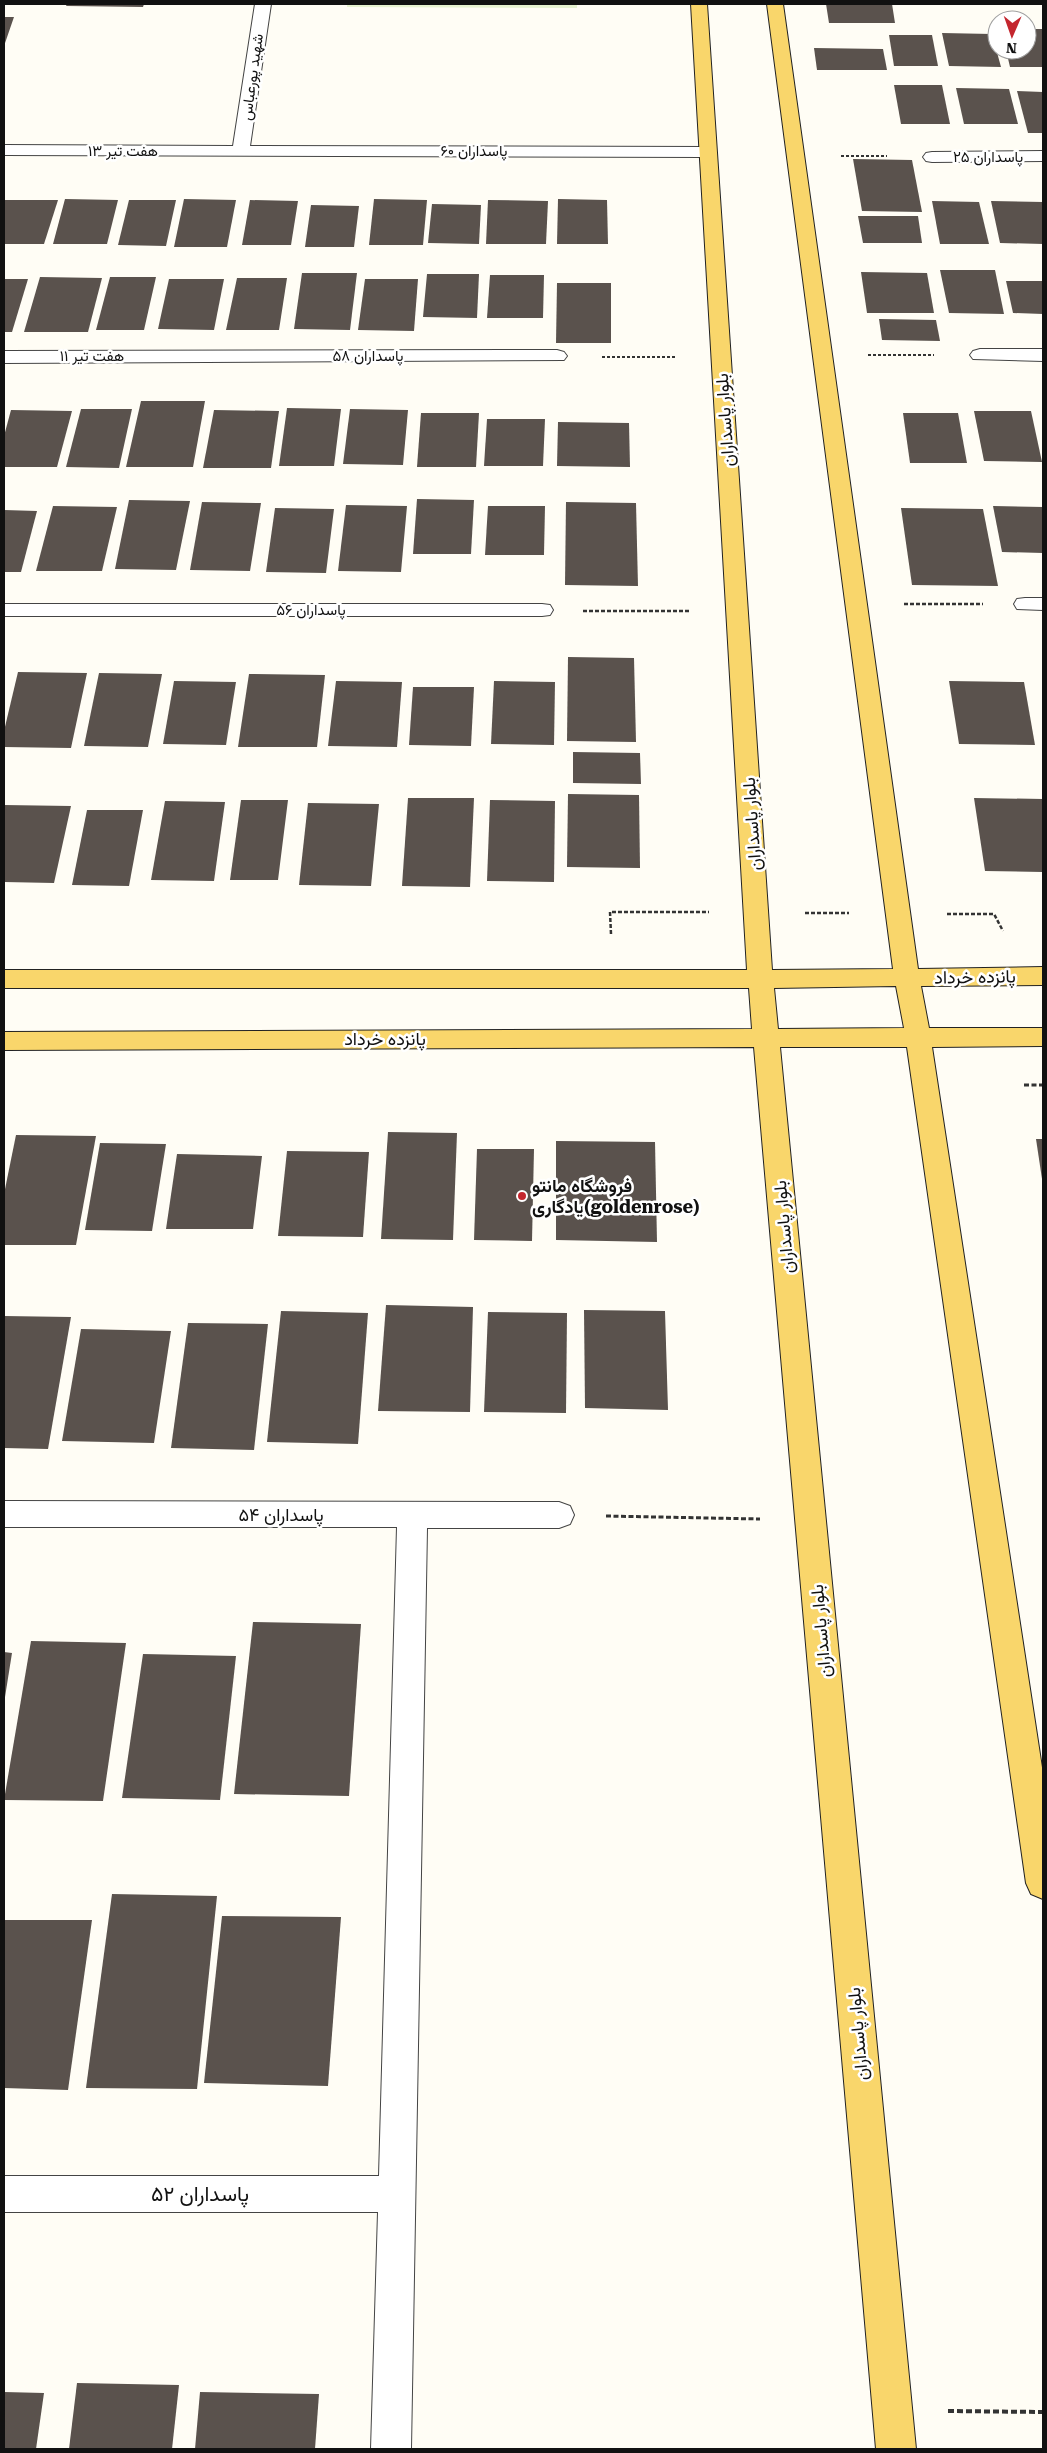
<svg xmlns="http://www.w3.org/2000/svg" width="1047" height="2453" viewBox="0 0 1047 2453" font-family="'Roboto Serif',Vazirmatn,serif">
<rect width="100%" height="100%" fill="#fffdf5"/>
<path fill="#e6f2cf" d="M347,4H577V8L347,7Z"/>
<g fill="#5a524d">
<path d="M67,4H144L143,7L66,6Z"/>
<path d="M826,4H892L895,23H829Z"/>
<path d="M4,17H14L4,46Z"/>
<path d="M1027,29H1043V67H1010L1006,50H1027Z"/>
<path d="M942,33L992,34L1001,67L949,66Z"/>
<path d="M889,35H932L938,66H894Z"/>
<path d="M814,48L883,49L887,70H817Z"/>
<path d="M894,85H942L950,124H901Z"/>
<path d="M956,88L1009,89L1018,124H964Z"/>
<path d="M1017,91L1043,92V133H1028Z"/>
<path d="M853,159L912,160L922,212L862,211Z"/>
<path d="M65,199L118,200L107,244H53Z"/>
<path d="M184,199L236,200L227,247H174Z"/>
<path d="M374,199L427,200L423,245H369Z"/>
<path d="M558,199L607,200L608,244H557Z"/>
<path d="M5,200H58L44,244H4Z"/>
<path d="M129,200H176L166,246L118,245Z"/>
<path d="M250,200L298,201L291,245H242Z"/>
<path d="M488,200L548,201L546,244H486Z"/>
<path d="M932,201L979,202L989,244H940Z"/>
<path d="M991,201L1043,202V244L1000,243Z"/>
<path d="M432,204L481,205L479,244L428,243Z"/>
<path d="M311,205L359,206L354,247H305Z"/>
<path d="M858,216H918L922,243H863Z"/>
<path d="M940,270H995L1004,314L949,313Z"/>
<path d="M861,272L927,273L934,313H867Z"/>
<path d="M302,273H357L350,330L294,329Z"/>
<path d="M427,274H479L477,318L423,317Z"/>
<path d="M490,275H544L543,318H487Z"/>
<path d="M40,277L102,278L88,332H24Z"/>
<path d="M110,277H156L144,330H96Z"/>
<path d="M237,278H287L279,330H226Z"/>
<path d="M4,279H28L12,332H4Z"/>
<path d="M169,279H224L214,330L158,329Z"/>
<path d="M365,279H418L414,331L358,330Z"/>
<path d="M1006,281H1043V314L1013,313Z"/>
<path d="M557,283H611V343H556Z"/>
<path d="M879,319L936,320L940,341L882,340Z"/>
<path d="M141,401H205L193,467H126Z"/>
<path d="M287,408L341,409L334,466H279Z"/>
<path d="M81,409H132L119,468L66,467Z"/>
<path d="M350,409L408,410L403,465L343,464Z"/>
<path d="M11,410L72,411L57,467H4V436Z"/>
<path d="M214,410L279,411L271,468H203Z"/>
<path d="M974,411H1031L1042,462L984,461Z"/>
<path d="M421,413H479L476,467H417Z"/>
<path d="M903,413H958L967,463H910Z"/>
<path d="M487,419H545L543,466H484Z"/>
<path d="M558,422L629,423L630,467L557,466Z"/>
<path d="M417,499L474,500L471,554H413Z"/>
<path d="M129,500L190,501L176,570L115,569Z"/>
<path d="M202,502L261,503L250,571L190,570Z"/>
<path d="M566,502L636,503L638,586L565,585Z"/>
<path d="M346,505L407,506L401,572L338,571Z"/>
<path d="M53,506L117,507L102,571H36Z"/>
<path d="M488,506H545L544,555H485Z"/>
<path d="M993,506L1043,507V553L1002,552Z"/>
<path d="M275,508L334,509L326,573L266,572Z"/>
<path d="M901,508L983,509L998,586L912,585Z"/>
<path d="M4,510L37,511L21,572H4Z"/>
<path d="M568,657L634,658L636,742L567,741Z"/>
<path d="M18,672L87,673L71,748L4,747V731Z"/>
<path d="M99,673L162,674L148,747L84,746Z"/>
<path d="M249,674L325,675L317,747H238Z"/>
<path d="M174,681L236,682L226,745L163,744Z"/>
<path d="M336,681L402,682L397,747L328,746Z"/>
<path d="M494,681L555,682L554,745L491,744Z"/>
<path d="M949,681L1024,682L1035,745L959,744Z"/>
<path d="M413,687H474L471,746L409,745Z"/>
<path d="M573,752L640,753L641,784L573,783Z"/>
<path d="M568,794L639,795L640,868L567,867Z"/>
<path d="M408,798H474L470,887L402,886Z"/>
<path d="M974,798L1043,799V872L985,871Z"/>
<path d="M241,800H288L278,880H230Z"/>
<path d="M490,800L555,801L554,882L487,881Z"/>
<path d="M165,801L225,802L214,881L151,880Z"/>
<path d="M308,803L379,804L371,886L299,885Z"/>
<path d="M4,805L71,806L54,883L4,882Z"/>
<path d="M87,810H143L129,886L72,885Z"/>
<path d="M388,1132L457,1133L453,1240L381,1239Z"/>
<path d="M16,1135L96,1136L76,1245H4V1194Z"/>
<path d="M1036,1139H1043V1179H1042Z"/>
<path d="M556,1141L655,1142L657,1242L556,1240Z"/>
<path d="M100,1143L166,1144L152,1231L85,1230Z"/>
<path d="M477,1149H534L532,1241L474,1240Z"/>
<path d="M287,1151L369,1152L363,1237L278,1236Z"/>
<path d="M177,1154L262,1156L253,1229H166Z"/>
<path d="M386,1305L473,1307L470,1412L378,1411Z"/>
<path d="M584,1310L665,1311L668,1410L585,1408Z"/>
<path d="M281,1311L368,1313L358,1444L267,1442Z"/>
<path d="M488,1312L567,1313L566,1413L484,1412Z"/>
<path d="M4,1316L71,1317L48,1449L4,1448Z"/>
<path d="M188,1323L268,1324L254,1450L171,1448Z"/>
<path d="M81,1329L171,1331L154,1443L62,1441Z"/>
<path d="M253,1622L361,1624L349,1796L234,1794Z"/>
<path d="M31,1641L126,1643L103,1801L4,1800Z"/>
<path d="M4,1652L12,1653L5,1697H4Z"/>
<path d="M143,1654L236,1656L220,1800L122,1798Z"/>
<path d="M112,1894L217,1896L197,2089L86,2088Z"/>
<path d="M222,1916L341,1917L328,2086L204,2083Z"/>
<path d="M4,1920H92L68,2090L4,2088Z"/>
<path d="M77,2383L179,2385L172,2449H69Z"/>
<path d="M4,2392L44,2393L36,2449H4Z"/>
<path d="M200,2392L319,2394L315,2449H195Z"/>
</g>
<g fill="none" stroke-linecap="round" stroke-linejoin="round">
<g stroke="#444" stroke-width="2">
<g id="minor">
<path d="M255,4H271L250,146L707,147L713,148L716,152L713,156L707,157L4,155V145L233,146Z"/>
<path d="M1043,151V161L932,162L926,161L923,157L926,153L932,152Z"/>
<path d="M980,349H1043V361L973,359L970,355L973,351Z"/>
<path d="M557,350L564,352L567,356L564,360L4,363V351Z"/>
<path d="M1025,598H1043V610L1017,609L1014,604L1017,599Z"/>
<path d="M4,604H542L550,605L553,610L550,615L542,616H4Z"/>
<path d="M4,1501L559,1502L570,1506L574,1515L570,1524L559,1528H427L411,2449H371L378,2212H4V2176H379L397,1527H4Z"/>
</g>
</g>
<g stroke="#222" stroke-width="2">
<path id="major" d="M691,4H707L772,970L893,969L767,4H783L918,969L1043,967V985L921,986L929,1028H1043V1046L932,1047L1043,1774V1899L1031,1894L1026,1883L907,1047H780L916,2449H876L754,1047L4,1050V1032L752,1029L749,988H4V970H747ZM896,986L904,1028L778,1029L774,988Z"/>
</g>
<g stroke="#333" stroke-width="2" stroke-dasharray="3 2" stroke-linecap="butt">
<path d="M841,156H887"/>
<path d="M868,355H934"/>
<path d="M602,357H676"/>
</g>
<g stroke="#333" stroke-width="2.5" stroke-dasharray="4 2" stroke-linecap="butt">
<path d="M904,604H983"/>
<path d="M583,611H690"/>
<path d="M805,913H849"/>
<path d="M947,914H994L1003,931"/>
<path d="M611,934L610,912H709"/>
</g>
<g stroke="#333" stroke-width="3" stroke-dasharray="5 2.5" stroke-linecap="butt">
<path d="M1024,1085H1043"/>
<path d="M606,1516L760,1519"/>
</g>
<path stroke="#333" stroke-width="4" stroke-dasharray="6 3" stroke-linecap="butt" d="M948,2411L1043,2412"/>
<use href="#minor" fill="#fff" fill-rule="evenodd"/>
<use href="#major" fill="#f9d66b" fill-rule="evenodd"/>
</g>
<circle fill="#c4262e" stroke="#fff" stroke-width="2" cx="522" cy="1196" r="5"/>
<g text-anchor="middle" stroke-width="5" stroke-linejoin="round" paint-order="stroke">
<g font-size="15" fill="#111" stroke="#fff">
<text transform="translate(252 77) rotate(-82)" y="5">شهید پورعباس</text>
<text x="123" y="156">هفت تیر ۱۳</text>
<text x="474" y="156">پاسداران ۶۰</text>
<text x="988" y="162">پاسداران ۲۵</text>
<text x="92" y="361">هفت تیر ۱۱</text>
<text x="368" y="361">پاسداران ۵۸</text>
<text x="311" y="615">پاسداران ۵۶</text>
</g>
<g font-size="18" fill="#111" stroke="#fff">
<text transform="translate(725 420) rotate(-94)" y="6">بلوار پاسداران</text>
<text transform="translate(752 824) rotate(-94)" y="6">بلوار پاسداران</text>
<text transform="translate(975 977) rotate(-1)" y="6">پانزده خرداد</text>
<text x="385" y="1045">پانزده خرداد</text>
<text transform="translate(784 1227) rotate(-95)" y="6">بلوار پاسداران</text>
<text x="281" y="1521">پاسداران ۵۴</text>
<text transform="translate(821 1631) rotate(-95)" y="6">بلوار پاسداران</text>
<text transform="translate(858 2034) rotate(-95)" y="6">بلوار پاسداران</text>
</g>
<g font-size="18" font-weight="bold" fill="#111" stroke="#fff" text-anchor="start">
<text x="532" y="1192">فروشگاه مانتو<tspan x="532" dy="21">یادگاری(goldenrose)</tspan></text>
</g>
<g font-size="21" fill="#111" stroke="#fff">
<text x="200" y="2201">پاسداران ۵۲</text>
</g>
</g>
<rect width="1047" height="2453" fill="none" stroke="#111111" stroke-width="10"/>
<g transform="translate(1012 35) rotate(182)"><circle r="24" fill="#ffffff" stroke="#a0a0a0"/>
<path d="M0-4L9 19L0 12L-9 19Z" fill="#c4262e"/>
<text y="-8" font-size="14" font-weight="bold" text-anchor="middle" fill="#111111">N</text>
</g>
</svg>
